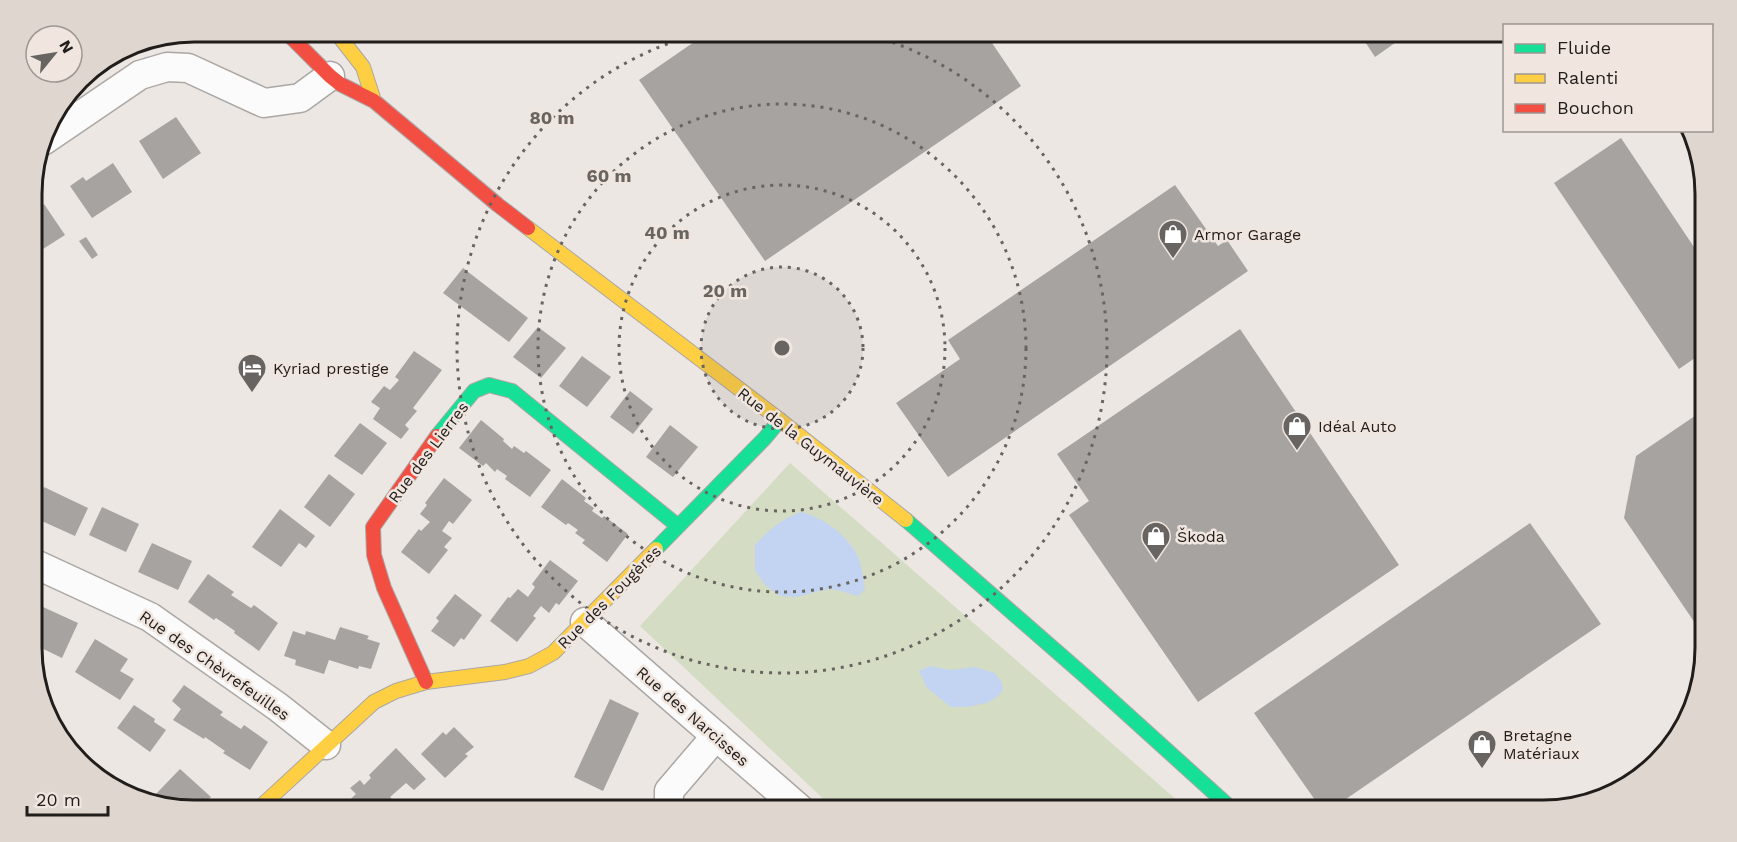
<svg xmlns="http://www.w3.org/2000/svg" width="1737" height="842" viewBox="0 0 1737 842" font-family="'Work Sans',sans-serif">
<rect width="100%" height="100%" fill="#ece7e3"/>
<path fill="#d5dcc4" d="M790,463L1186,808L1184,810H838L833,808L640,626Z"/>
<g fill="#c2d4f2">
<path d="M801,512C823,518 844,532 856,553C862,563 863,578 865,589L858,596L833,589L819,591L797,597L780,596L765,585L755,570V545C769,530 781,519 801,512Z"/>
<path d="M930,666L950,670L975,667L995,673L1002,683L1003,690L998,696L987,703L967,707H951L927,688L919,671Z"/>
</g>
<g fill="#a7a3a0">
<path d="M710,31H984L1021,86L765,261L639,80Z"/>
<path d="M1358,31H1412L1375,57Z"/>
<path d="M176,117L201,153L163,179L139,141Z"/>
<path d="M1621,138L1704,262L1705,351L1679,369L1554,183Z"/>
<path d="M113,163L132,192L92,218L70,186L83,177L86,181Z"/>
<path d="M1175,185L1218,246L1227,240L1248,271L948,477L896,403L960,359L948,340Z"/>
<path d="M44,204L65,235L32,256V213Z"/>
<path d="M86,237L98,255L92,259L79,241Z"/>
<path d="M463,268L528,318L509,342L443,293Z"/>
<path d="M538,327L566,348L541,378L513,357Z"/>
<path d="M1240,329L1399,565L1198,702L1069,515L1089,501L1057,454Z"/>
<path d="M414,351L442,370L413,408L417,411L405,425L409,429L401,439L373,419L380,408L371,402L384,386L390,390L399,380L395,377Z"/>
<path d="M582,356L611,377L587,407L559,386Z"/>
<path d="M630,391L653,409L633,434L610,417Z"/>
<path d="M1705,409V638L1624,518L1636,456Z"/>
<path d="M481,420L504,439L503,441L512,449L514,446L524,453L526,451L551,470L530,497L505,479L507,476L497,469L495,472L486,463L483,466L459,448Z"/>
<path d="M360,423L387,443L362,475L334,456Z"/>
<path d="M670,425L698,447L673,477L646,457Z"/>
<path d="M329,474L355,494L330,527L304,507Z"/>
<path d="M444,478L472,500L453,524L449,521L442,531L452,538L444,547L448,550L429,574L401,552L419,529L421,531L430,522L420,514L427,505L425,503Z"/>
<path d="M562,479L586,498L584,501L594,508L592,511L602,518L604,516L628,534L607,562L582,543L585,540L575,533L578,530L568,523L566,525L541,507Z"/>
<path d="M44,487L88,508L75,536L33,517V512Z"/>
<path d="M102,507L139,524L126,552L89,535Z"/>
<path d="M280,509L315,536L306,548L299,543L281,567L252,547Z"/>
<path d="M1530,523L1601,624L1330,810H1322L1254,713Z"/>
<path d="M152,543L192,561L178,590L138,572Z"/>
<path d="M550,560L578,581L559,605L556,603L549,613L541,606L533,616L536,618L517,642L490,621L508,597L510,598L518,589L528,597L535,587L532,584Z"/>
<path d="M208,574L234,592L231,595L251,608L254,605L278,623L259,651L234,633L235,631L225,624L216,618L214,620L188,602Z"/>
<path d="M455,594L482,615L464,640L461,638L454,647L431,631L439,621L436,618Z"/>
<path d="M43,607L78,623L62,658L33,644V609L41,613Z"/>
<path d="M340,627L369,636L367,639L380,643L371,669L359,666L358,669L329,660L324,674L295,665L296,660L284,656L293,631L305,635L306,631L335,640Z"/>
<path d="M95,639L128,659L120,671L134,679L120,700L75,672Z"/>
<path d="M184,685L223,712L220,715L241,729L244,725L268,742L250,770L223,753L225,751L205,737L204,739L173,720L181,709L172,701Z"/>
<path d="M610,699L639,713L603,791L574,777Z"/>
<path d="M134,705L155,719L154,722L166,730L150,752L117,728Z"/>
<path d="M454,727L474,747L465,754L468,756L445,778L421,754L443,732L446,735Z"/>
<path d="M396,748L426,779L414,790L406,783L390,797L394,801L386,808L389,810H339L356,794L350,788L360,780L364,785L371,778L369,775Z"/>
<path d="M180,769L211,797L201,808L195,801L187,809L165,804L155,795Z"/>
</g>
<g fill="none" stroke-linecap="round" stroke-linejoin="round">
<g stroke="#aba7a4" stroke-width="31">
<g id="street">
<path d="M43,141L140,75L167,67L188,68L264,103L300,98L330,76"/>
<path d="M33,563L150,617L278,707L326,745"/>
<path d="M585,622L801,810"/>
<path d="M669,810V791L716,736"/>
</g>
</g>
<g stroke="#aba7a4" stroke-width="16">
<g id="fast">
<path d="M437,436L474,391L489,385L512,391L678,526"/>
<path d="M906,520L1086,677L1233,810"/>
<path d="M656,549L765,438L780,420"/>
</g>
</g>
<g stroke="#aba7a4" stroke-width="16">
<g id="slow">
<path d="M335,31L363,67L374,101"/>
<path d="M528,228L780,420L906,520"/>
<path d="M257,810L374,702L396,691L426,682L505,672L529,666L553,653L656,549"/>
</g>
</g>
<g stroke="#aba7a4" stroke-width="16">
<g id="jam">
<path d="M285,31L330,76L340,84L374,101L498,205L528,228"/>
<path d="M426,682L384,588L374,555L373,527L437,436"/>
</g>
</g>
<use href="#street" stroke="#fcfbfb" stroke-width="28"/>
<use href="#fast" stroke="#16e098" stroke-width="14"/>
<use href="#slow" stroke="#ffcf43" stroke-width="14"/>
<use href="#jam" stroke="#f24e42" stroke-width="14"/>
</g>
<circle cx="782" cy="348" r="81" fill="#686461" fill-opacity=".12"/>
<g fill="none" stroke="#686461" stroke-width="3" stroke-dasharray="3 6">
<circle cx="782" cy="348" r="81"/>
<circle cx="782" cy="348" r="163"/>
<circle cx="782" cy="348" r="244"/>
<path d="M858 32A325 325 0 1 1 706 32"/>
</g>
<defs>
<g id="shop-pin" transform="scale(1.5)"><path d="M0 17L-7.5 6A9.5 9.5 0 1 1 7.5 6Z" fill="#686461" stroke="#f0e6df"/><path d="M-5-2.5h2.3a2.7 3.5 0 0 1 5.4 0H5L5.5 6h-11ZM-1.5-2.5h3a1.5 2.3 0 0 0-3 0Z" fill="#fff"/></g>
<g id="hotel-pin" transform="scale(1.5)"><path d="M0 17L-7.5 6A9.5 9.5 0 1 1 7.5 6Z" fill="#686461" stroke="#f0e6df"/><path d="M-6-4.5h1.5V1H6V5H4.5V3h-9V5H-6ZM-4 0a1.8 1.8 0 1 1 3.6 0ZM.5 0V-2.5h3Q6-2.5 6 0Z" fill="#fff"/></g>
</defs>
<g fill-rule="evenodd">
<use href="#shop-pin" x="1173" y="234"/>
<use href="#hotel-pin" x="252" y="368"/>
<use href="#shop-pin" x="1297" y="426"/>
<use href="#shop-pin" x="1156" y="536"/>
<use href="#shop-pin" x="1482" y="744"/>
</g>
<g text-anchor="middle" stroke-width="5" stroke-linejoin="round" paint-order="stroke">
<g font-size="16" fill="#211d1b" stroke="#f0e6df" text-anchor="start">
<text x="1194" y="240">Armor Garage</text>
<text x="273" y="374">Kyriad prestige</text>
<text x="1318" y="432">Idéal Auto</text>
<text x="1177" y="542">Škoda</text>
<text x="1503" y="741">Bretagne<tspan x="1503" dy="18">Matériaux</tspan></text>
</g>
<g font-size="16" fill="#211d1b" stroke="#f0e6df">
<text transform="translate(811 446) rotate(38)" y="6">Rue de la Guymauvière</text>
<text transform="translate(428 452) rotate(-53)" y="6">Rue des Lierres</text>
<text transform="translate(609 597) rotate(-45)" y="6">Rue des Fougères</text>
<text transform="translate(215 665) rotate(35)" y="6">Rue des Chèvrefeuilles</text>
<text transform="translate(693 716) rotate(41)" y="6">Rue des Narcisses</text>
</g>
</g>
<path d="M0 0H1737V842H0ZM194 42H1543A152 152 0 0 1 1695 194V648A152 152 0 0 1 1543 800H194A152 152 0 0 1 42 648V194A152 152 0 0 1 194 42Z" fill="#dfd6cf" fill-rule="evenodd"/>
<path fill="none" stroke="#211d1b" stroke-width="3" d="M194 42H1543A152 152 0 0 1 1695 194V648A152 152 0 0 1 1543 800H194A152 152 0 0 1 42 648V194A152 152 0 0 1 194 42Z"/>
<circle cx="782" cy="348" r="9" fill="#686461" stroke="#f0e6df" stroke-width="3"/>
<g font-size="18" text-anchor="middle" font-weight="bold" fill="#686461" stroke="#f0e6df" stroke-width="5" stroke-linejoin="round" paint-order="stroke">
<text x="552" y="124">80 m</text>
<text x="609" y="182">60 m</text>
<text x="667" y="239">40 m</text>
<text x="725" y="297">20 m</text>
</g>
<rect x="1503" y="24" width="210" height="108" fill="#f0e6df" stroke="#9d9691" stroke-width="1.5"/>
<rect x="1515" y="44" width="30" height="9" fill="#16e098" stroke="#9d9691" stroke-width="1.5"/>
<text x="1557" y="54" font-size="18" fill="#211d1b">Fluide</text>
<rect x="1515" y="74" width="30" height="9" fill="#ffcf43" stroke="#9d9691" stroke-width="1.5"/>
<text x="1557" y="84" font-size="18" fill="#211d1b">Ralenti</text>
<rect x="1515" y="104" width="30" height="9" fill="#f24e42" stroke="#9d9691" stroke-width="1.5"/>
<text x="1557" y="114" font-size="18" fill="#211d1b">Bouchon</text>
<g transform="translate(54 54) rotate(60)"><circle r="28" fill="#f0e6df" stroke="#9d9691" stroke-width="1.5"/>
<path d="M0-4.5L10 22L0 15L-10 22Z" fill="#686461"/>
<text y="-9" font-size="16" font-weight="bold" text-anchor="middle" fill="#211d1b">N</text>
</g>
<path d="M27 806v9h81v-9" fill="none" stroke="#211d1b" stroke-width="3"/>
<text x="36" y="806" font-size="18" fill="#211d1b" stroke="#f0e6df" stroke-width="4.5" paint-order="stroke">20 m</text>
</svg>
